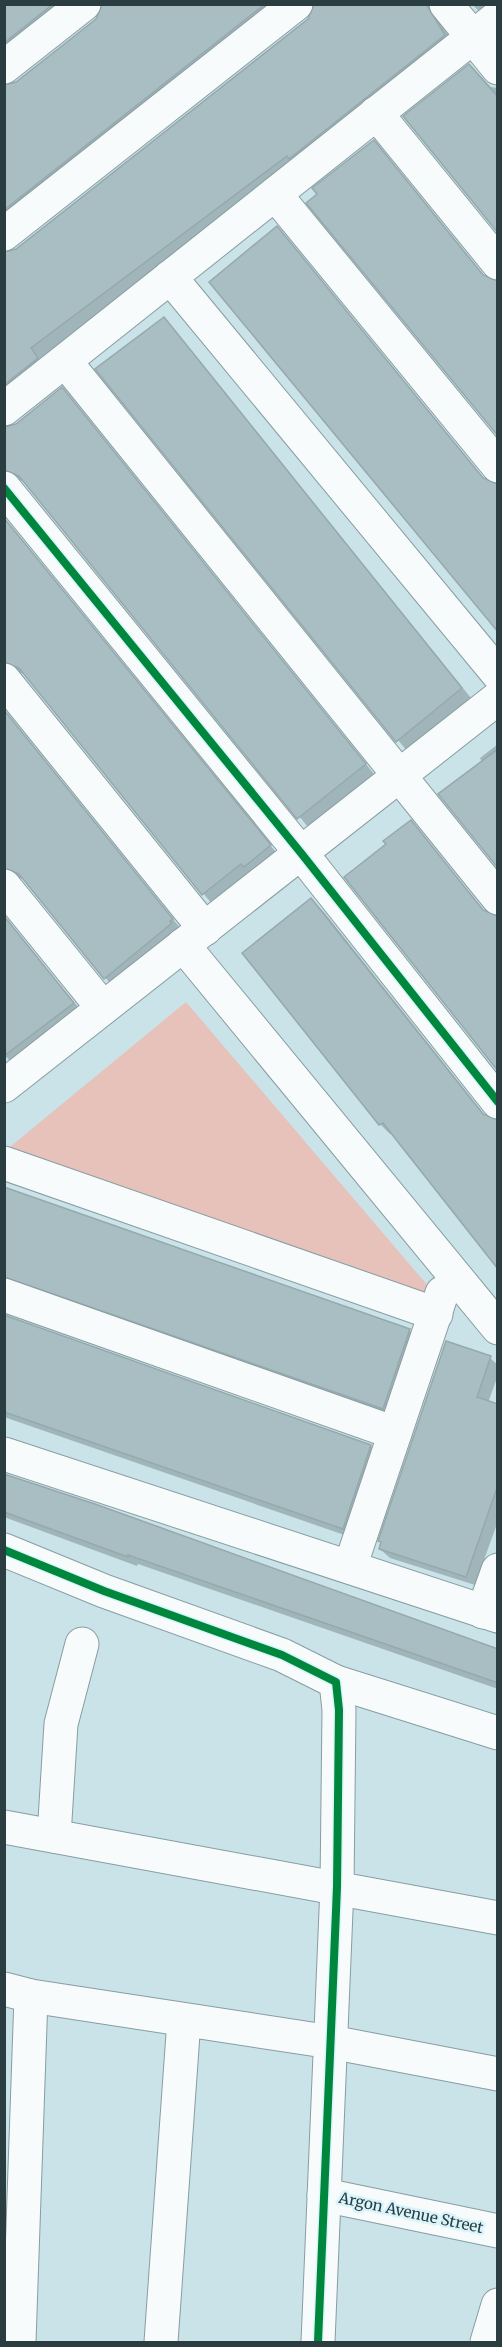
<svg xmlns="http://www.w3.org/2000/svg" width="502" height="2347" viewBox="0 0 502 2347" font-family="Merriweather,serif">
<rect width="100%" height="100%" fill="#c9e3e9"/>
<path fill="#e6c2ba" d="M186,1002L428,1286L421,1302L5,1151Z"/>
<g fill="#0003">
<path d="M12,4H75L4,60V10Z"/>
<path d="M104,4H287L4,227V87L16,83L97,19Z"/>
<path d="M316,4H439L436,17L455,44L39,359L43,364L4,388V254L16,250L309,20Z"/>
<path d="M472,4H498L486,19Z"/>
<path d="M470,65L491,87L498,88V230Z"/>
<path d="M383,151L488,280L498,433Z"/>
<path d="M287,238L487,482L498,631Z"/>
<path d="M164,319L471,698L407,751L97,369Z"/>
<path d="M71,399L374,774L308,827L25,482L12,478L4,482V429Z"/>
<path d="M4,518L279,856L212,904L26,674L11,671L4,673Z"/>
<path d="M4,710L181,929L114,988L25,880L12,876L4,880Z"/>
<path d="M498,744V865L482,762L480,758Z"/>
<path d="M411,822L488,915L498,1069L388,845Z"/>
<path d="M314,902L324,912L488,1119L390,1134L380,1124L244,953Z"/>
<path d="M4,916L83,1013L15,1065L4,1055Z"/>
<path d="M4,1189L409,1330L419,1340L393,1418L4,1289Z"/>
<path d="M4,1317L371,1446L380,1455L353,1538L4,1417Z"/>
<path d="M490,1358L498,1365V1375L488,1403L498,1406V1521L475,1585L390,1558L380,1549Z"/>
<path d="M4,1475L498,1651V1689L138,1564L137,1566L4,1517Z"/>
</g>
<g fill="#a9bec2" stroke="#95a9ad" stroke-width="1.5">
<path d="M4,4H53L4,43Z"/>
<path d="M102,4H265L4,210V85L16,82L96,19Z"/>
<path d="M314,4H426L445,35L289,159L287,156L31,348L38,358L4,385V252L16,249L308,19Z"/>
<path d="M469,64L498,97V233L403,116Z"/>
<path d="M374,140L483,275L498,281V436L306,203L317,194L312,188Z"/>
<path d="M277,226L483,478L498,484V632L209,282Z"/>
<path d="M164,317L462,688L396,742L95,369Z"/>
<path d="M62,387L366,764L297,819L19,476L4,470V427L16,424Z"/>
<path d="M4,518L271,845L244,867L241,864L202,895L19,668L4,662Z"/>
<path d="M4,710L173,919L170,921L172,923L104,979L19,874L4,868Z"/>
<path d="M498,749V868L438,794Z"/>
<path d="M411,820L483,910L498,916V1071L344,877L386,844L383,841Z"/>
<path d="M311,898L483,1114L498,1120V1269L383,1123L379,1125L242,953Z"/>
<path d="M4,916L74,1003L4,1056Z"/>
<path d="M4,1187L410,1329L383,1409L4,1277Z"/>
<path d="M4,1315L371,1445L343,1529L4,1412Z"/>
<path d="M446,1341L491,1356L477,1397L498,1404V1485L466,1577L379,1549L381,1542L378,1541Z"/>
<path d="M4,1474L95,1504L498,1649V1683L128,1555V1557L4,1512Z"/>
</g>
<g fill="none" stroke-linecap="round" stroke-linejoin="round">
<g stroke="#889da1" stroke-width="35">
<g id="minor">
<path d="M446,4L498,68"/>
<path d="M4,67L84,4"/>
<path d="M376,113L498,263"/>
<path d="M275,194L498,466"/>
<path d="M4,234L296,4"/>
<path d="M170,277L498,674"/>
<path d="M65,361L498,898"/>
<path d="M4,409L498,17"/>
<path d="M4,488L301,853L498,1102"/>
<path d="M4,680L205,929"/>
<path d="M4,886L103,1008"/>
<path d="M183,945L498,1328"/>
<path d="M4,1086L498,698"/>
<path d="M4,1163L436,1314"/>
<path d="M4,1295L395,1433"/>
<path d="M4,1454L498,1616"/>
<path d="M4,1550L104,1591L282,1655L336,1682L339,1710L337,1887L318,2342"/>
<path d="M350,1567L442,1293"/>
<path d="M483,1612L498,1570"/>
<path d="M336,1682L498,1733"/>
<path d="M4,1827L498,1918"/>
<path d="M54,1836L61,1724L82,1644"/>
<path d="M4,1989L31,1996L331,2042L498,2074"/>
<path d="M324,2195L498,2231"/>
<path d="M19,2342L31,1996"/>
<path d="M161,2342L184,2020"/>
<path d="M487,2342L498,2305"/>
</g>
</g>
<use href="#minor" stroke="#f7fbfc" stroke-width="33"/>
<g stroke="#d9f5fb" stroke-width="11">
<g id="cycleway">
<path d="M4,488L301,853L498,1102"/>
<path d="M4,1550L104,1591L282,1655L336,1682L339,1710L337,1887L318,2342"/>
</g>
</g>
<use href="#cycleway" stroke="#00873e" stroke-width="8"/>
</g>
<g text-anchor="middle" stroke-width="5" stroke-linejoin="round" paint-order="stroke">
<g font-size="15" fill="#2a3d41" stroke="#d9f5fb">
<text transform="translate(411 2213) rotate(12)" y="5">Argon Avenue Street</text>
</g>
</g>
<rect width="502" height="2347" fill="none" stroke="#2a3d41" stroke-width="12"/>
</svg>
